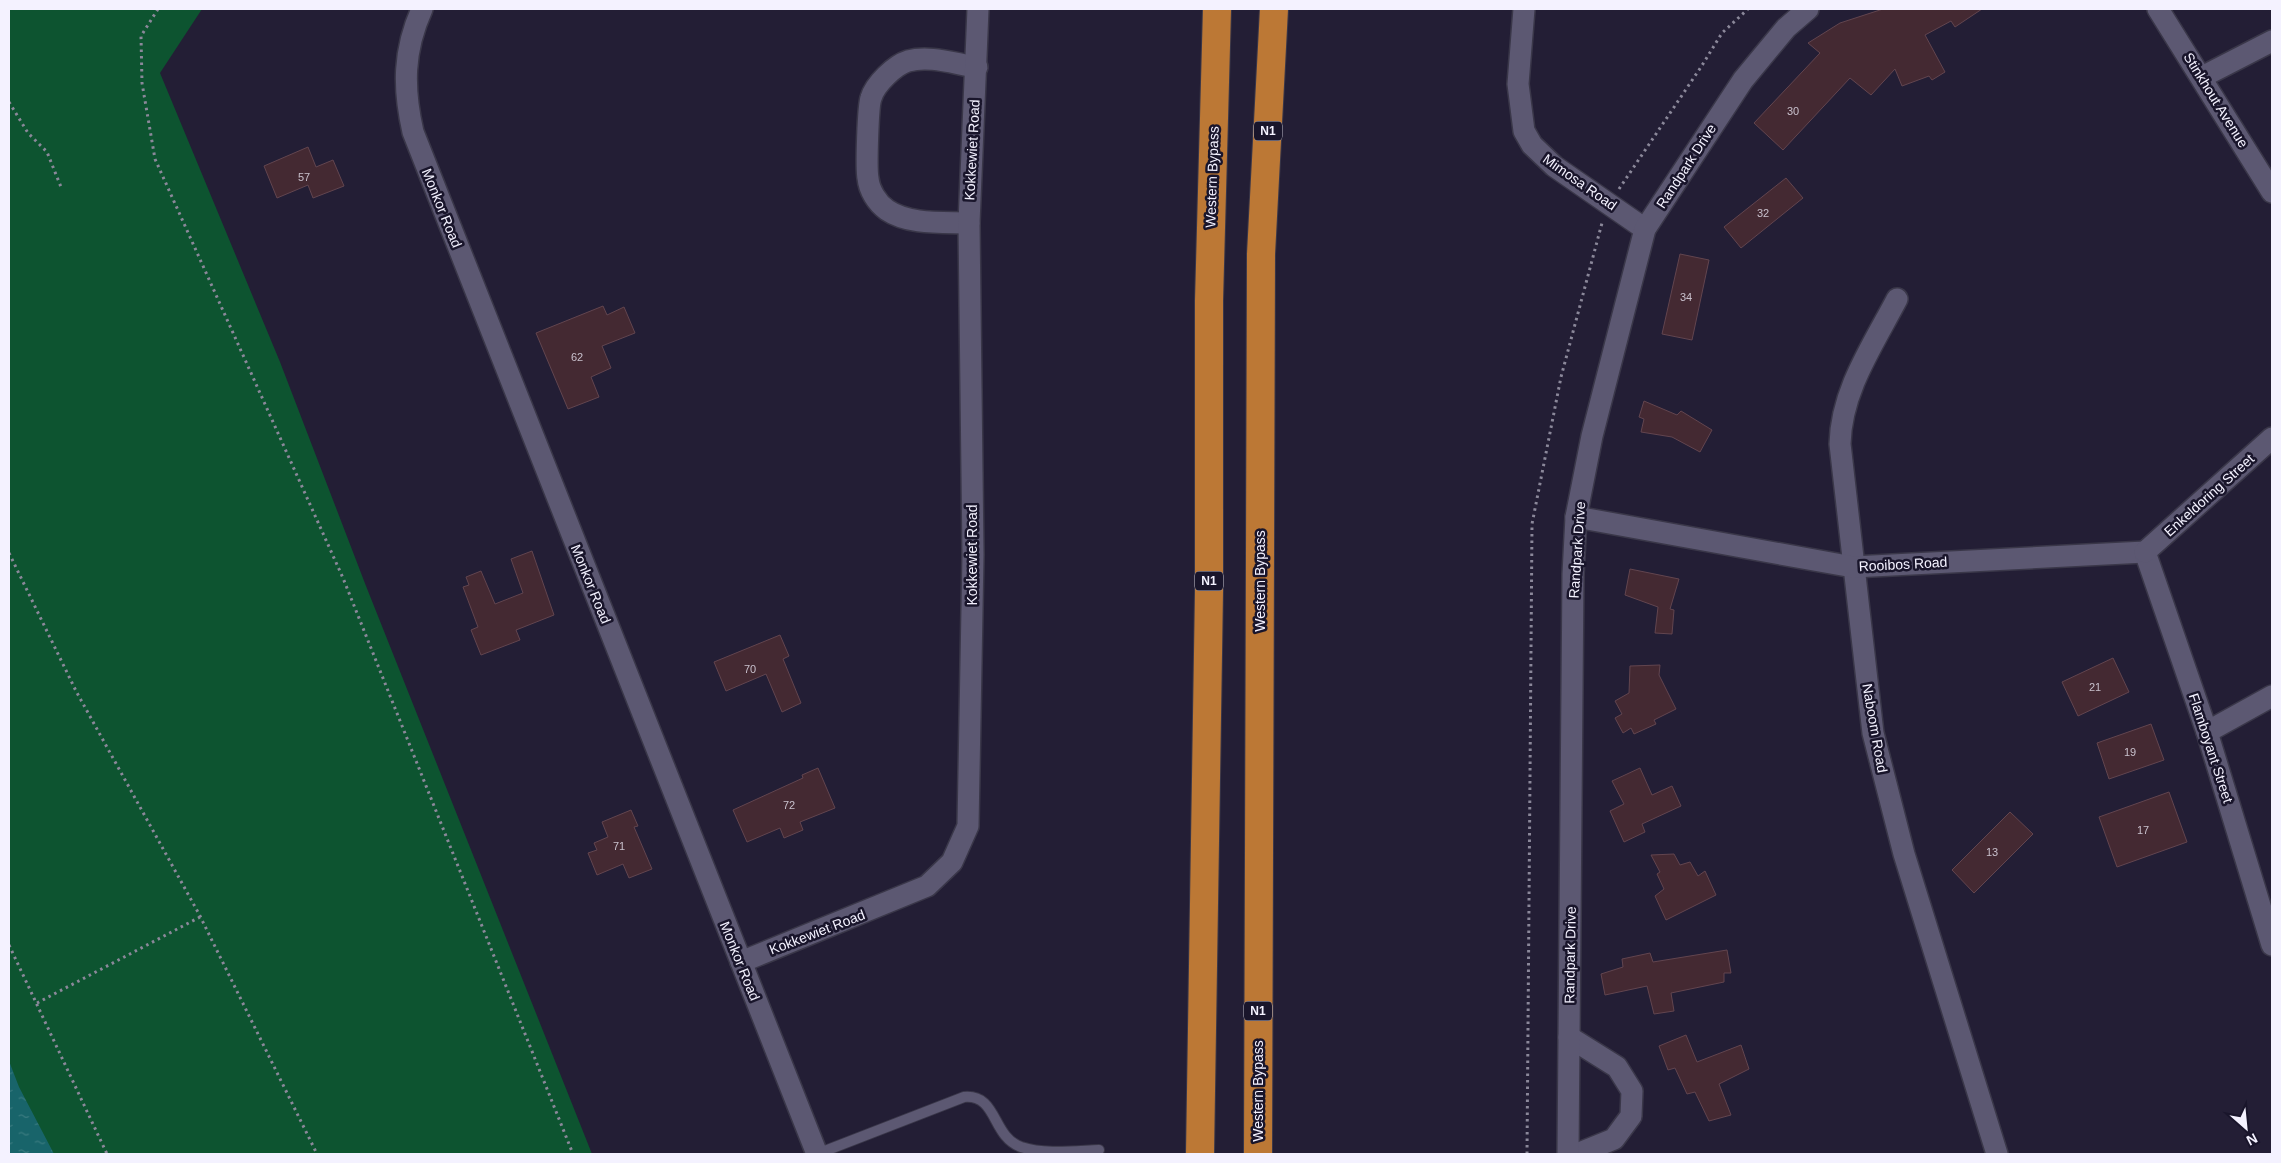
<svg xmlns="http://www.w3.org/2000/svg" width="2281" height="1163" viewBox="0 0 2281 1163" font-family="Helvetica,sans-serif">
<defs>
<pattern id="water-ripples" width="26" height="14" patternUnits="userSpaceOnUse" patternTransform="scale(1.25)"><rect width="26" height="14" fill="#18646a"/><path d="M2 4q2-2 4 0t4 0M15 11q2-2 4 0t4 0" fill="none" stroke="#3a7b80"/></pattern>
</defs>
<rect width="100%" height="100%" fill="#231e35"/>
<path fill="#0d5430" d="M9,9H202L160,73L280,362L366,586L592,1154H9Z"/>
<path fill="url(#water-ripples)" d="M9,1061L19,1087L54,1154H9Z"/>
<g fill="#442932" stroke="#62454f">
<path d="M1883,9H1982L1955,27L1951,21L1925,35L1945,72L1932,80L1929,76L1902,86L1895,69L1871,95L1850,78L1783,150L1754,123L1820,53L1808,43L1840,23Z"/>
<path d="M308,147L316,167L333,160L344,186L313,198L308,185L277,198L264,166Z"/>
<path d="M1786,178L1803,198L1741,248L1724,227Z"/>
<path d="M1680,254L1709,260L1692,340L1662,334Z"/>
<path d="M603,306L607,315L624,307L635,333L602,346L611,368L591,377L599,397L568,409L536,333Z"/>
<path d="M1644,401L1677,415L1681,411L1712,430L1700,452L1672,437L1641,432L1644,419L1639,417Z"/>
<path d="M532,551L554,615L516,630L520,640L481,655L471,630L478,627L463,587L469,585L466,577L481,571L495,604L523,593L511,559Z"/>
<path d="M1630,569L1679,579L1670,609L1674,610L1672,634L1655,633L1658,607L1625,595Z"/>
<path d="M780,635L789,656L783,659L801,703L782,712L766,674L726,691L714,662Z"/>
<path d="M2113,658L2129,692L2078,716L2062,682Z"/>
<path d="M1660,665L1659,675L1676,709L1654,720L1656,724L1634,734L1631,728L1623,733L1615,718L1622,714L1615,701L1629,693L1630,666Z"/>
<path d="M2151,724L2164,760L2109,779L2097,743Z"/>
<path d="M818,768L835,808L800,822L803,830L784,838L780,828L747,842L733,810L803,778L802,775Z"/>
<path d="M1640,768L1652,795L1672,786L1681,806L1642,824L1645,832L1624,842L1610,811L1624,804L1612,781Z"/>
<path d="M2169,792L2187,842L2117,867L2099,817Z"/>
<path d="M631,810L638,826L634,827L652,869L629,878L623,864L597,875L588,853L597,850L594,843L608,837L602,822Z"/>
<path d="M2010,812L2033,834L1974,893L1952,870Z"/>
<path d="M1674,854L1680,865L1690,862L1698,876L1705,871L1716,895L1666,920L1655,896L1664,889L1657,874L1660,872L1651,855Z"/>
<path d="M1727,950L1731,973H1724V982L1671,993L1674,1011L1654,1014L1647,986L1605,995L1601,974L1623,967L1622,959L1650,953L1653,962Z"/>
<path d="M1686,1035L1697,1062L1741,1045L1749,1069L1719,1084L1731,1115L1709,1121L1695,1092L1687,1094L1675,1068L1668,1070L1659,1046Z"/>
</g>
<g fill="none" stroke-linecap="round" stroke-linejoin="round">
<g stroke="#3a3749" stroke-width="12">
<path id="lane" d="M817,1154L964,1097C998,1094 991,1136 1021,1147C1045,1155 1075,1151 1099,1150"/>
</g>
<g stroke="#3a3749" stroke-width="24">
<g id="street">
<path d="M422,9C403,51 403,88 413,132L817,1154"/>
<path d="M1524,9L1518,84L1524,131L1532,145L1554,166L1645,229"/>
<path d="M2158,9L2272,192"/>
<path d="M2202,77L2272,41"/>
<path d="M969,223C943,222 909,225 887,210C877,203 869,190 868,178C866,168 868,106 871,98C875,84 895,65 908,61C930,55 955,64 977,67"/>
<path d="M1897,299C1873,345 1841,391 1840,444L1873,733L1904,854L1997,1154"/>
<path d="M1576,517L1853,567L2145,552"/>
<path d="M2145,552L2207,732L2272,945"/>
<path d="M2145,552L2272,438"/>
<path d="M2207,732L2272,696"/>
<path d="M741,962L927,886L952,862L968,826L973,555L969,223L978,9"/>
<path d="M1569,1037L1617,1067L1632,1091L1631,1116L1614,1139L1577,1154"/>
<path d="M1568,1154L1573,574L1576,517L1592,436L1645,229L1743,80L1786,28L1808,9"/>
</g>
</g>
<g stroke="#3a3749" stroke-width="30">
<g id="highway">
<path d="M1200,1154L1209,591V301L1217,9"/>
<path d="M1258,1154L1261,254L1274,9"/>
</g>
</g>
<g stroke="#8b889a" stroke-width="3" stroke-dasharray="2.5 4" stroke-linecap="butt">
<path d="M158,9L141,36L142,83L155,159L343,578L573,1154"/>
<path d="M9,102L28,133L47,152L61,187"/>
<path d="M1619,189L1701,67L1722,33L1748,9"/>
<path d="M9,553L76,691L199,914L317,1154"/>
<path d="M9,945L107,1154"/>
<path d="M37,1003L200,917"/>
<path d="M1527,1154L1532,524L1561,377L1602,223"/>
</g>
<use href="#lane" stroke="#5c5872" stroke-width="10"/>
<use href="#street" stroke="#5c5872" stroke-width="21"/>
<use href="#highway" stroke="#bc7835" stroke-width="28"/>
</g>
<g text-anchor="middle" stroke-width="5" stroke-linejoin="round" paint-order="stroke">
<g font-size="11" fill="#c8c0cc">
<text x="1793" y="115">30</text>
<text x="304" y="181">57</text>
<text x="1763" y="217">32</text>
<text x="1686" y="301">34</text>
<text x="577" y="361">62</text>
<text x="750" y="673">70</text>
<text x="2095" y="691">21</text>
<text x="2130" y="756">19</text>
<text x="789" y="809">72</text>
<text x="2143" y="834">17</text>
<text x="619" y="850">71</text>
<text x="1992" y="856">13</text>
</g>
<g fill="#19152b" stroke="#b2b0bf" stroke-width="1">
<rect x="1254" y="121.5" width="28" height="19" rx="4"/>
<rect x="1195" y="571.5" width="28" height="19" rx="4"/>
<rect x="1244" y="1001.5" width="28" height="19" rx="4"/>
</g>
<g font-size="12" font-weight="bold" fill="#f4f2ff">
<text x="1268" y="135">N1</text>
<text x="1209" y="585">N1</text>
<text x="1258" y="1015">N1</text>
</g>
<g font-size="14" fill="#f4f2ff" stroke="#19152b">
<text transform="translate(2216 100) rotate(58)" y="5">Stinkhout Avenue</text>
<text transform="translate(972 150) rotate(-87)" y="5">Kokkewiet Road</text>
<text transform="translate(1686 166) rotate(-57)" y="5">Randpark Drive</text>
<text transform="translate(1212 177) rotate(-88)" y="5">Western Bypass</text>
<text transform="translate(1580 182) rotate(35)" y="5">Mimosa Road</text>
<text transform="translate(442 208) rotate(68)" y="5">Monkor Road</text>
<text transform="translate(2209 495) rotate(-42)" y="5">Enkeldoring Street</text>
<text transform="translate(1577 550) rotate(-86)" y="5">Randpark Drive</text>
<text transform="translate(972 555) rotate(-90)" y="5">Kokkewiet Road</text>
<text transform="translate(1903 564) rotate(-3)" y="5">Rooibos Road</text>
<text transform="translate(1260 581) rotate(-90)" y="5">Western Bypass</text>
<text transform="translate(591 584) rotate(68)" y="5">Monkor Road</text>
<text transform="translate(1875 728) rotate(80)" y="5">Naboom Road</text>
<text transform="translate(2211 748) rotate(72)" y="5">Flamboyant Street</text>
<text transform="translate(817 932) rotate(-21)" y="5">Kokkewiet Road</text>
<text transform="translate(1570 955) rotate(-89)" y="5">Randpark Drive</text>
<text transform="translate(740 961) rotate(68)" y="5">Monkor Road</text>
<text transform="translate(1258 1091) rotate(-90)" y="5">Western Bypass</text>
</g>
</g>
<rect width="2281" height="1163" fill="none" stroke="#f4f2ff" stroke-width="20"/>
<g transform="translate(2246 1128) rotate(153)" stroke="#19152b" stroke-width="4" paint-order="stroke">
<path d="M0-4L9 19L0 12L-9 19Z" fill="#f4f2ff"/>
<text y="-8" font-size="14" font-weight="bold" text-anchor="middle" fill="#f4f2ff">N</text>
</g>
</svg>
